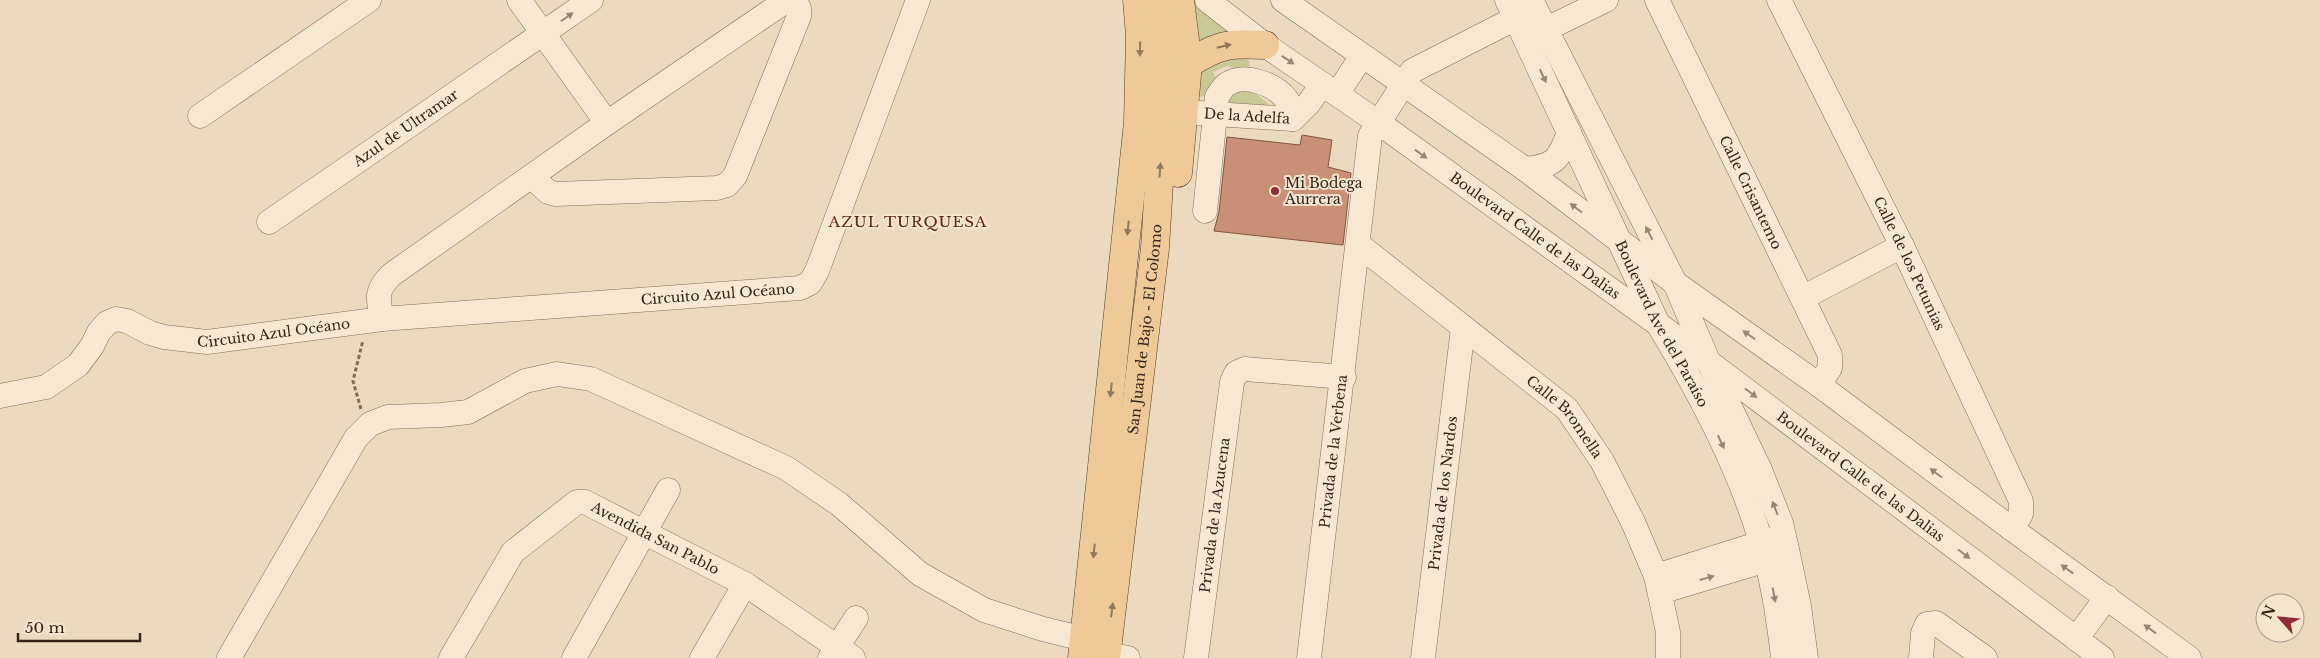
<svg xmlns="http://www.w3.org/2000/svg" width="2320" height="658" viewBox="0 0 2320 658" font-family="'Libre Baskerville',serif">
<rect width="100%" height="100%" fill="#ecdac0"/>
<g fill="#c9c995">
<path d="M1193,0H1194L1250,36L1196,51Z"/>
<path d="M1247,56L1250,65L1245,71L1227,66L1213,72L1217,80C1212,95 1204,98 1190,97L1206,59Z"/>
<path d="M1243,90L1254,92L1272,107L1232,105L1227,99L1232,91Z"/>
</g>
<path fill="#c99077" stroke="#82533f" d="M1302,135L1332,140L1328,167L1351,173L1343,245L1214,231L1219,212L1227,137L1300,145Z"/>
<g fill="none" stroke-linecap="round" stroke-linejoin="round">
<g stroke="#846b59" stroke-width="25">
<g id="minor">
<path d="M519,0L607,123"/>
<path id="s1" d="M1207,0L1265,45L1379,123L1658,324L2102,658"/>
<path d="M1283,0L1525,169L1675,283L1819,385L2012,529L2189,658"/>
<path id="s2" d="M1507,0L1658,324C1713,415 1764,514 1778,620C1780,633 1782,646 1783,658"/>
<path d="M1531,0L1675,283L1708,361L1760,470L1781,523L1788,554L1799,606L1806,658"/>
<path id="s3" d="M1657,0L1830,355V368L1819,385"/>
<path id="s4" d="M1779,0L1902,246L2021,501V514L2012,529"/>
<path d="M1532,36L1606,0"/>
<path d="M1337,94L1362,56"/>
<path id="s5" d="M1199,113L1293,119L1309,103L1322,84"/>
<path d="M200,116L369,0"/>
<path d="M1525,169C1555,166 1559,160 1569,132"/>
<path d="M532,177L548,192L556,194L717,188L727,185L735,176L799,16V8L793,0"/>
<path d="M1205,211L1217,97C1219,94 1223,87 1226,85C1244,72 1275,84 1287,100C1290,105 1291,113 1293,119"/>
<path id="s6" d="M269,222L591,0"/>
<path id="s7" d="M1359,245L1567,409L1602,461L1633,522L1656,576L1668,632V658"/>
<path d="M1804,297L1902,246"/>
<path d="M382,319C378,298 375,291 391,275L607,123L787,0"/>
<path id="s8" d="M0,396L46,387L78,365L92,346L99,332L107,323L116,319L127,321L150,333L164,337L207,342L382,319L800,288L810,283L817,271L918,0"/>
<path d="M1656,576L1777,538"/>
<path d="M1660,592L1780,556"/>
<path d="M2076,639L2107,597"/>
<path d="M1090,651L1128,658"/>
<path d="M229,658L356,438L370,424L388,417L441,415L468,412L525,381L557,374L591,379L786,468L839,504L920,574L984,610L1043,629L1084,639"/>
<path id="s9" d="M451,658L513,552L577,502H585L745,584L853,658"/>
<path d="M574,658L668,490"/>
<path d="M702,658L745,584"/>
<path d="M830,658L856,618"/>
<path id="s10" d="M1196,658L1232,382L1236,373L1245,369L1344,377"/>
<path id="s11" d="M1309,658L1370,136L1412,71L1516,18"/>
<path id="s12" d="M1423,658L1463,328"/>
<path d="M1921,658L1923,633L1927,624L1936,623L1985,658"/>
</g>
</g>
<g stroke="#523a2d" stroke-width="29">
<g id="major">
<path d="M1188,64C1219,44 1229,43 1265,45"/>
<path d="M1178,173L1188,64L1180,0"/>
<path d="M1082,658L1138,122L1140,35L1137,0"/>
<path id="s13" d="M1106,658L1155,248L1165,86L1163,30L1159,0"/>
</g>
</g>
<path stroke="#846b59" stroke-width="3" stroke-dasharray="4 2.5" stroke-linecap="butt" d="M361,409L353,381L363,340"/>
<use href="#minor" stroke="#f7e8d3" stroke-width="24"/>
<use href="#major" stroke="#efca98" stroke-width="28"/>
</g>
<defs><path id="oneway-solid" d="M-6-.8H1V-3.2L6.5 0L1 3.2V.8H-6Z" transform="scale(1.25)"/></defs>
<g fill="#968678">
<use href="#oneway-solid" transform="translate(567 17) rotate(-35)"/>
<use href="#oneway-solid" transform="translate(1288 60) rotate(34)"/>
<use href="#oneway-solid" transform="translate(1543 76) rotate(65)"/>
<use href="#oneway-solid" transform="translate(1421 154) rotate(36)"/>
<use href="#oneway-solid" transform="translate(1576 208) rotate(-143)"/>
<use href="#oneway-solid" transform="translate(1649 233) rotate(-117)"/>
<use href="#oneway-solid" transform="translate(1749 335) rotate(-145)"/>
<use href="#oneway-solid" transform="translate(1751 393) rotate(37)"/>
<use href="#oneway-solid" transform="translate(1721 442) rotate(65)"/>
<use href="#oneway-solid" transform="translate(1936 473) rotate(-143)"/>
<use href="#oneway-solid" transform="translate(1775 508) rotate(-111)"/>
<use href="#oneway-solid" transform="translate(1964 554) rotate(37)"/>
<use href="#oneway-solid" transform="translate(2067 569) rotate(-144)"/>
<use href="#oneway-solid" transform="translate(1707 578) rotate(-16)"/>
<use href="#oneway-solid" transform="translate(1774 595) rotate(79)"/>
<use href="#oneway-solid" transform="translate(2150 629) rotate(-144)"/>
</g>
<g fill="#92785a">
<use href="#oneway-solid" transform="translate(1224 46) rotate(-13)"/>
<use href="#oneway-solid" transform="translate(1140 49) rotate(91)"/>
<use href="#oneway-solid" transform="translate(1160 170) rotate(-86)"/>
<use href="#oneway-solid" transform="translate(1128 228) rotate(96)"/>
<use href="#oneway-solid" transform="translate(1111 390) rotate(96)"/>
<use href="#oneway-solid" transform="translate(1094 551) rotate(96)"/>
<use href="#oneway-solid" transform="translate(1112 610) rotate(-83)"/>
</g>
<circle fill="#912b37" stroke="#f4e5cf" stroke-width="2" cx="1275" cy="191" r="5"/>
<g text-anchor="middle" stroke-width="4" stroke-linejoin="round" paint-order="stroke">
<g font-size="14" fill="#34251d" stroke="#f4e5cf">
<text dy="5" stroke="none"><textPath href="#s5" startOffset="48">De la Adelfa</textPath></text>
<text dy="5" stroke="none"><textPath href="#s6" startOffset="166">Azul de Ultramar</textPath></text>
<text dy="5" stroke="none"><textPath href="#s3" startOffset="214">Calle Crisantemo</textPath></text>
<text dy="5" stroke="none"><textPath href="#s1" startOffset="404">Boulevard Calle de las Dalias</textPath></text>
<text dy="5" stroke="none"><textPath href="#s4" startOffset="294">Calle de los Petunias</textPath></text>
<text dy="5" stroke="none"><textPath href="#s8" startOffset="755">Circuito Azul Océano</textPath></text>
<text dy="5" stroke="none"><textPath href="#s2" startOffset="359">Boulevard Ave del Paraíso</textPath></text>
<text dy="5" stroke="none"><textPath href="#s13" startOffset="331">San Juan de Bajo - El Colomo</textPath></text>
<text dy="5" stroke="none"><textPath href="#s8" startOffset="309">Circuito Azul Océano</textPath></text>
<text dy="5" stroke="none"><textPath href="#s7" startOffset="269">Calle Bromella</textPath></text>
<text dy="5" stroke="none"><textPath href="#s11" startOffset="208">Privada de la Verbena</textPath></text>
<text dy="5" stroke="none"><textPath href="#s1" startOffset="809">Boulevard Calle de las Dalias</textPath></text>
<text dy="5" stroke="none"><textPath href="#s12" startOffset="166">Privada de los Nardos</textPath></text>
<text dy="5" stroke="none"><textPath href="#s10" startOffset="144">Privada de la Azucena</textPath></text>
<text dy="5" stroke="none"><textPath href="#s9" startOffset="291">Avendida San Pablo</textPath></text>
</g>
<g font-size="14" fill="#34251d" stroke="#f4e5cf" text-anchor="start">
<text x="1285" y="188">Mi Bodega<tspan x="1285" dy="16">Aurrera</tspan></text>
</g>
<g font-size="15" letter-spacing="1" fill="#5f241e" stroke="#f4e5cf">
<text x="908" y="227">AZUL TURQUESA</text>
</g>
</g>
<g transform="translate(2280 618) rotate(297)"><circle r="24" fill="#f4e5cf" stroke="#a79888"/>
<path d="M0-4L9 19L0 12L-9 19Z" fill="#912b37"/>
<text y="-8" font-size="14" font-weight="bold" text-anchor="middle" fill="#34251d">N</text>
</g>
<path d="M18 633v8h122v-8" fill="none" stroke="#34251d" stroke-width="2.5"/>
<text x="25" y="633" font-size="15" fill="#34251d" stroke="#f4e5cf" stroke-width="4" paint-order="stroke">50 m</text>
</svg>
